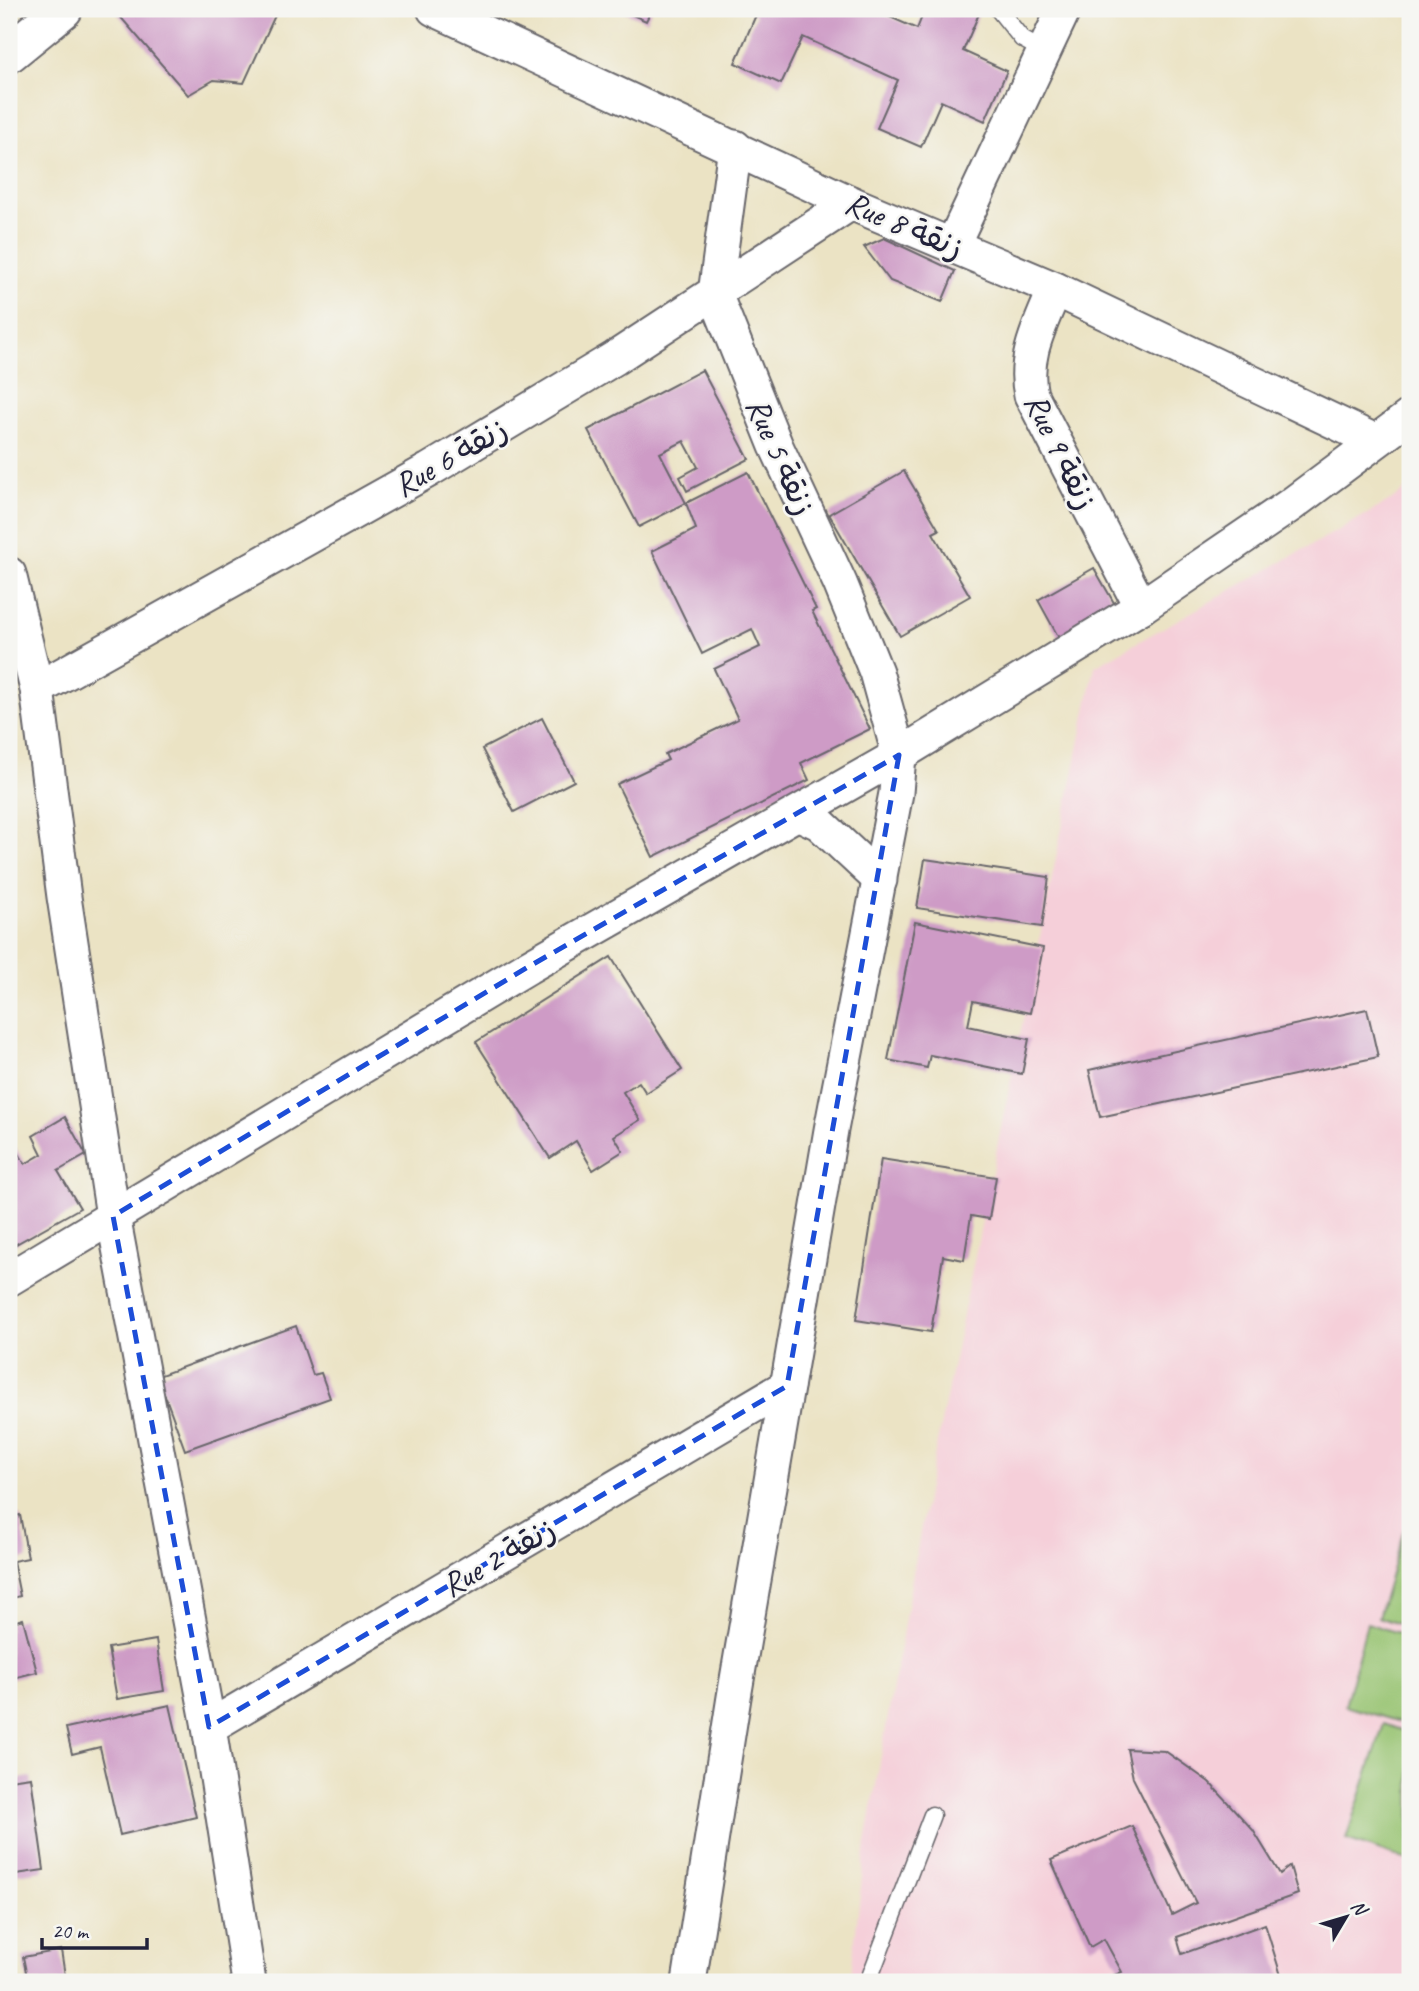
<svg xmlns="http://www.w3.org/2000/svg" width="1419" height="1991" viewBox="0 0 1419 1991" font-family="Caveat,'Playpen Sans Arabic',sans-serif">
<rect width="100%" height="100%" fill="#f6f6f2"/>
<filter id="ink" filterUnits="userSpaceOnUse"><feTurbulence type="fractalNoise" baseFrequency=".0143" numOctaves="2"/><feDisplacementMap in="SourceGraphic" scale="14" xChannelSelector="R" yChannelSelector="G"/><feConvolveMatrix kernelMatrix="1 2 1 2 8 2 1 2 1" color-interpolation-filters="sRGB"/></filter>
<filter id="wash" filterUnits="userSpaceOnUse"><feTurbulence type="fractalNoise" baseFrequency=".00686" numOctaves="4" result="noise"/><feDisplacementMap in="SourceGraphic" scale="28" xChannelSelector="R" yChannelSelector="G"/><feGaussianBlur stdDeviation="1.57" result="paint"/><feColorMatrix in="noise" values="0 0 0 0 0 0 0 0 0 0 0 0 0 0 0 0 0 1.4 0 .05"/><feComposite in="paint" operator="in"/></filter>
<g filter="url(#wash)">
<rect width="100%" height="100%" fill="#ebe3c4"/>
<path fill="#f5cfd9" d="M1410,486V1982H850L866,1842L928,1487L1095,666L1392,500Z"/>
<g fill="#97c371" stroke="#5c7256" stroke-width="2">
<path d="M1404,1530L1410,1532V1628L1378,1617Z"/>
<path d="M1367,1623L1410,1637V1725L1345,1706Z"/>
<path d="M1384,1724L1410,1733V1861L1346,1839Z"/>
</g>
<g id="blocks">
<g fill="#ce9bc6">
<path d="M123,9H278L244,83L214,80L188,95L117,13Z"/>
<path d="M619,9H652L646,21Z"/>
<path d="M743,9H872L917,29L925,9H981L963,51L1007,71L985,121L941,101L921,147L877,128L898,80L803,37L781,84L735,63L756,15Z"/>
<path d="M884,238L955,271L942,302L890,281L864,247Z"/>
<path d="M702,370L749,459L687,491L680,477L698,467L684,441L660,453L686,503L639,527L588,430Z"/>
<path d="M904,471L939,530L933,533L970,596L900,636L829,514Z"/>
<path d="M748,472L816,609L812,611L870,729L801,763L809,780L653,857L617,784L668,760L665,754L738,719L714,669L760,647L752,629L702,654L652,551L696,529L686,503Z"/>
<path d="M1094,568L1117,608L1060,640L1038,600Z"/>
<path d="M542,718L574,781L514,812L482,749Z"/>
<path d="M925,859L1049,877L1042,927L917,908Z"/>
<path d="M915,922L1043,948L1030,1013L973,1001L968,1026L1029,1039L1022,1074L930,1055L927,1068L888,1060Z"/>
<path d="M611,957L682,1070L646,1093L639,1082L623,1092L640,1120L614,1136L623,1151L593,1170L576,1141L550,1158L476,1042Z"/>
<path d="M1367,1009L1378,1057L1100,1117L1089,1070Z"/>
<path d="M65,1117L86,1155L58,1171L80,1208L9,1248V1148L14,1145L25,1164L42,1154L33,1136Z"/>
<path d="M881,1159L996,1177L989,1219L971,1216L964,1260L943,1256L931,1332L856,1320Z"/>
<path d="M296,1326L313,1375L321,1373L330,1398L185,1450L158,1376Z"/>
<path d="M20,1515L28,1558L13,1561L20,1596L9,1599V1517Z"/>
<path d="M23,1619L37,1672L9,1679V1623Z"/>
<path d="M156,1640L164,1691L117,1699L108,1648Z"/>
<path d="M170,1705L196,1817L120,1835L100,1747L72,1754L66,1728Z"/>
<path d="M1127,1749L1165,1751L1209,1782L1253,1830L1280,1874L1290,1866L1298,1894L1177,1937L1182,1954L1265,1924L1283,1982H1099L1122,1972L1104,1939L1090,1947L1051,1860L1132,1826L1172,1915L1196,1903L1133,1778Z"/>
<path d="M31,1777L44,1870L9,1875V1780Z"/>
<path d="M61,1950L66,1982H28L23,1957Z"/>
</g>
</g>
</g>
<g filter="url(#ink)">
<use href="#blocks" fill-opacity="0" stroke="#68666b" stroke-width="2"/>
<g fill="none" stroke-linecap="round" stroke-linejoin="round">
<g stroke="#68666b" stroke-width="19">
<g id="service">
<path d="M998,9L1022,39L1044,51"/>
<path d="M868,1982L932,1815"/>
</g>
</g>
<g stroke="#68666b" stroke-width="37">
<g id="minor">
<path d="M434,9L851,203L1055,289L1375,441"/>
<path d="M953,244L1064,9"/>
<path d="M1055,289C1041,324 1022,357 1031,395L1141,607"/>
<path d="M9,574L37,689L64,897L113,1216L209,1727L249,1982"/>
<path d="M37,689L429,470L615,358L851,203"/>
<path d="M800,814L819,823L880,880"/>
<path d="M9,1279L528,967L899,755L1141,607L1292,504L1410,416"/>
<path d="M209,1727L787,1386"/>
<path d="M689,1982L734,1697L831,1130L896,793L899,755L876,672L840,583L776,446L715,294L735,147"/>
</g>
</g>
<g stroke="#68666b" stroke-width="42">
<path id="secondary" d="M9,53L63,9"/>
</g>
<use href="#service" stroke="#fff" stroke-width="16"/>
<use href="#minor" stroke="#fff" stroke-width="33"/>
<use href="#secondary" stroke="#fff" stroke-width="38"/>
</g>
</g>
<path fill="none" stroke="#1d4ed8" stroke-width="5" stroke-dasharray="14 9" stroke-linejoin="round" d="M899,755L787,1386L209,1727L113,1216L528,967Z"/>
<g text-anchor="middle" stroke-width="5" stroke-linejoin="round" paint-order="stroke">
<g font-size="33" fill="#22223b" stroke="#f6f6f2">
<text transform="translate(905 224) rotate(23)" y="12">Rue 8 زنقة</text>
<text transform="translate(1062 451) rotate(64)" y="12">Rue 9 زنقة</text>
<text transform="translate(450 456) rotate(-30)" y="12">Rue 6 زنقة</text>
<text transform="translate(782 456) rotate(66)" y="12">Rue 5 زنقة</text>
<text transform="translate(498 1556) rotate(-30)" y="12">Rue 2 زنقة</text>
</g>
</g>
<rect width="1419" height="1991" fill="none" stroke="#f6f6f2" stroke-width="35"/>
<g transform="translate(1346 1917) rotate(52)" stroke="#f6f6f2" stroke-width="5" paint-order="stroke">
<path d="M0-5L12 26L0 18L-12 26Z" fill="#22223b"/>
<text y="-10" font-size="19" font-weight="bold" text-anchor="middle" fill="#22223b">N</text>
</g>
<path d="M42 1938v10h105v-10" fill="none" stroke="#22223b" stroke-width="3.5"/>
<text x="52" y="1938" font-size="21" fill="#22223b" stroke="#f6f6f2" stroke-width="5" paint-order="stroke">20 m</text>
</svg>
